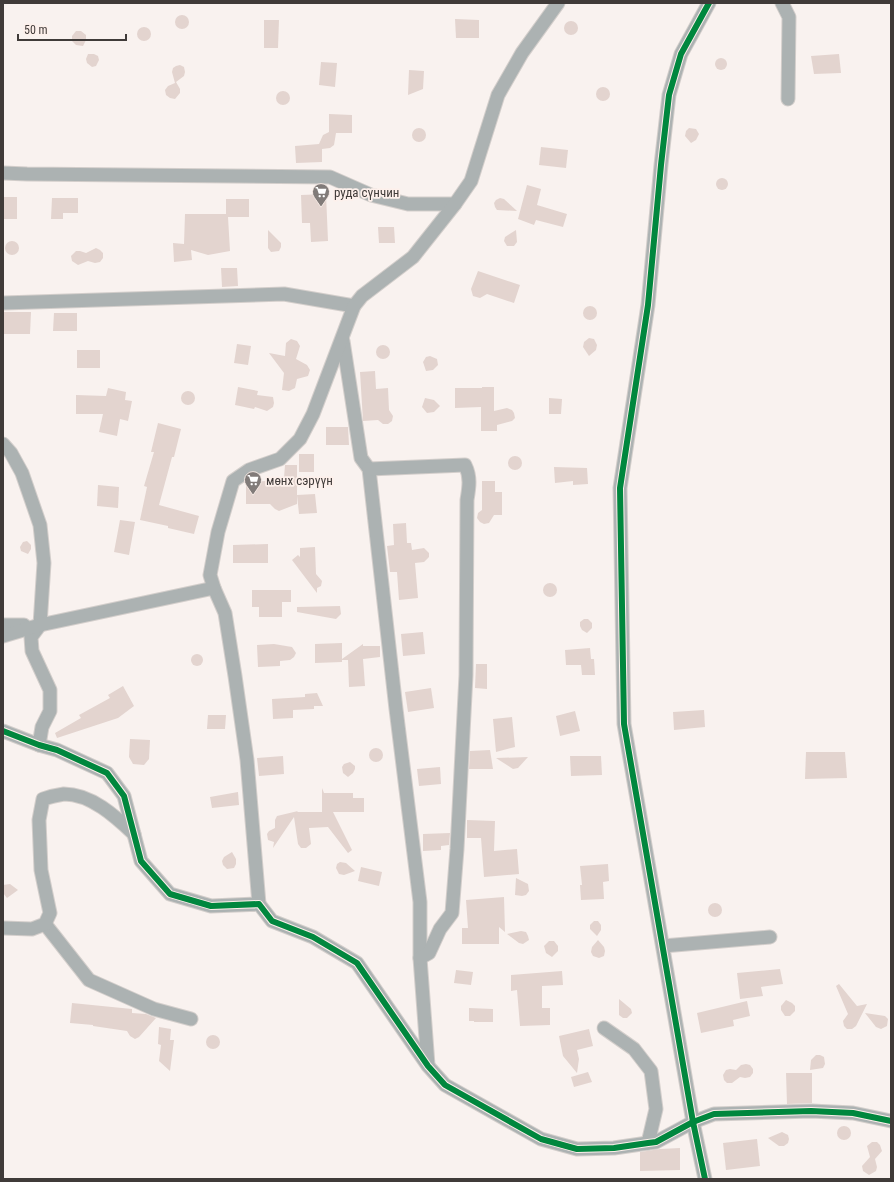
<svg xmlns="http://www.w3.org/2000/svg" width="894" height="1182" viewBox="0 0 894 1182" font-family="'Roboto Condensed',sans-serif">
<rect width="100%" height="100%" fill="#f9f2ef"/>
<g fill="#e3d4cf">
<circle cx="182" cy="22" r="7"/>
<path d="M455,19L479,20V38H456Z"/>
<path d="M264,20H279L278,48H264Z"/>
<circle cx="571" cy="28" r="7"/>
<circle cx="144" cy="34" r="7"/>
<path d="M76,31H81L86,35V40L83,46L76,45L72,41V36Z"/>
<path d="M88,54H94L98,56L99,60L96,66L92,67L87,63L86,59Z"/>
<path d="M839,54L841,73L814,74L811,56Z"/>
<circle cx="721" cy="64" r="6"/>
<path d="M321,62L337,63L335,87L319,85Z"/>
<path d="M180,65L184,67L185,72L184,76L176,82L180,89V93L175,99L170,98L166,95L165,90L168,86L175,83L172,72L173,68L176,66Z"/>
<path d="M409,70L424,71L423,89L408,95Z"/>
<circle cx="603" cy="94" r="7"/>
<circle cx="283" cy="98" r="7"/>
<path d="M329,114L352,115V133H336L334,145L330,148L322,149V162L296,163L295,146L319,144L323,135L329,132Z"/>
<circle cx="419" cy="135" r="7"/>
<path d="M689,128L696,129L699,134L696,140L691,143L685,136L686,131Z"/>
<path d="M541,147L568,150L566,168L539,165Z"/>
<circle cx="722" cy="184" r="6"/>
<path d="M527,185L541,189L537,205L567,214L563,227L536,220L534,225L518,219Z"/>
<path d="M326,194L328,241L311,242L310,223H302L301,195Z"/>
<rect x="3" y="197" width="14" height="22"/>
<path d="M52,198H78V213H63V219H51Z"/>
<path d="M500,198L504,199L517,211L497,210L495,207L494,203L496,200Z"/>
<path d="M226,199H249V217H228L230,251L208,255L191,250L192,260L174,262L173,243L184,244L185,214H226Z"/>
<path d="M378,227H394L395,243H379Z"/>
<path d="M268,230L281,243V247L279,251L271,252L268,248Z"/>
<path d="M516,230L517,242L514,246H507L504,241L505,237Z"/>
<circle cx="12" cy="248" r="7"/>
<path d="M96,248L100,250L103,253V258L100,262L95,263L88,261L78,265L72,261L71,256L76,251H80L86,253Z"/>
<path d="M221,268H237L238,286L222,287Z"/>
<path d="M478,271L520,285L514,303L487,294L480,298L473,296L471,289Z"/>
<circle cx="590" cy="313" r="7"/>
<path d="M4,312H31L30,334H4Z"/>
<path d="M54,313H77V331H53Z"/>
<path d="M589,338L594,339L597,345L596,350L589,356L583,347L584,342Z"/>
<path d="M291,339L297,341L300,346L296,359L307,365L310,370L308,376L297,379L295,388L289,391L282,390L284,373L269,353L285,356L286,343Z"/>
<path d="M237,344L251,346L248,365L234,363Z"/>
<circle cx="383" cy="352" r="7"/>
<rect x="77" y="350" width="23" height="18"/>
<path d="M430,356L437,359L438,365L433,370L426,371L423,362L426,357Z"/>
<path d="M375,371L376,389L388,388L389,410L393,416L392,421L388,424H383L378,420L363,421L360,372Z"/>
<path d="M238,387L258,391L257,395L273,397L274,403L273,407L267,411L255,407L254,409L235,405Z"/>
<path d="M482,387H494V411L507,408L512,410L514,413L515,418L512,421L497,425V431H481V407L455,408V388H482Z"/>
<path d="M108,388L126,392L125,400L132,401L128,421L120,419L117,436L99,432L103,414H76V395L106,396Z"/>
<circle cx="188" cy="398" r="7"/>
<path d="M425,398L434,400L440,406L434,412L427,413L422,407Z"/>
<path d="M549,398L562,399L561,414H549Z"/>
<path d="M158,423L181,429L174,457H172L159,505L199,516L194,534L168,528V526L140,520L147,487L144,486L154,452H151Z"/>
<path d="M326,427H348L349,445H326Z"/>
<rect x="299" y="454" width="15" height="18"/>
<circle cx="515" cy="463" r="7"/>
<path d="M285,465H297V504L279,511L275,509L270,504H246V482L267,481V478H284Z"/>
<path d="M554,467L587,468L588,484L573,485V481L555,483Z"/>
<path d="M482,481H495V492H502V515H494L489,523L484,524L480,522L477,518L478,513L482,510Z"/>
<path d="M98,485L119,487L118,508L97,506Z"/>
<path d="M315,494L317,513L299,514L297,495Z"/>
<path d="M120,520L135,522L129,555L114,552Z"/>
<path d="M406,523L407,543H411L412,550L424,548L429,553V557L424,562L415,563L418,598L399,600L397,572H390L387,546L394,545L393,524Z"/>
<path d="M27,541L31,545V549L28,554L21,551L20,547L23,542Z"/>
<path d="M268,544V563H233V545Z"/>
<path d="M315,547L316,574L322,581L321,586L317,588V593L292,560L298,555L300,557V548Z"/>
<circle cx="550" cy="590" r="7"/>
<path d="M252,590H291V602H282V617H259V607H252Z"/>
<path d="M340,606L341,614L336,619L297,612V607Z"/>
<path d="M584,619H588L592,623V628L587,633L582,630L580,626V622Z"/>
<path d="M423,632L425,654L403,656L401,634Z"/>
<path d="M342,643V659L363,644V646H380V657L363,659L365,686L349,687L348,660H342V662L315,663V644Z"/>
<path d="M274,644L292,647L296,653L294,657L290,660L280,661V666L258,667L257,645Z"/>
<path d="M590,648L591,659H594L595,675H582L581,665H566L565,650Z"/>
<circle cx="197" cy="660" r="6"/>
<path d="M476,664H487V689L475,688Z"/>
<path d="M123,686L134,706L118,718L57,738L55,733L81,718L79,715L110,698L108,695Z"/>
<path d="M431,688L434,708L408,712L405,692Z"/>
<path d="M317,693L323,706H314V709L293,710V718L273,719L272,699L305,697V694Z"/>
<path d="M704,710L705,727L674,730L673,712Z"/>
<path d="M575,711L580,731L560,736L556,716Z"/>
<path d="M208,715H226L225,729H207Z"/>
<path d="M512,717L515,747L496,752L493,719Z"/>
<path d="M130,739L150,740L149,759L144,765L133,764L129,757Z"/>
<circle cx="376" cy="755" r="7"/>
<path d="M490,750L493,769H469L470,751Z"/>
<path d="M806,752H845L847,778L805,779Z"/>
<path d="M283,756L284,774L259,776L257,758Z"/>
<path d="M570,756H601L602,775L571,776Z"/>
<path d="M528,757L518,768L513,769L496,758Z"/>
<path d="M350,762L355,766V769L353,773L348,777L343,773L342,767L344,764Z"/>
<path d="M440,767L441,784L419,786L417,769Z"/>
<path d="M322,788L324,793H353V798H364V812H333L352,850L348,853L328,827L309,828L311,844L306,848H301L298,844L294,817L273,848L274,842L268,840L267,834L269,831L275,828V820L277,816L298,811L297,812H322Z"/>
<path d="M238,792L239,805L212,808L210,797Z"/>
<path d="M467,820L495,821L494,851L517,849L519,874L484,877L481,838H467Z"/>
<path d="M450,833L449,845L441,846V850L423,851V834Z"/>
<path d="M232,852L236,859V864L234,868L227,869L223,865L222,861L224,857Z"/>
<path d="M340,862L346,863L355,871L344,875L339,874L336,868L337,864Z"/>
<path d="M608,864L609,881L603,882L604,899L581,900L580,885H582L580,866Z"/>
<path d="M361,867L382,872L379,886L358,881Z"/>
<path d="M516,878L528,884L529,891L526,895L522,896L515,895Z"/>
<path d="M10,884L18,890L7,898L3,893V885Z"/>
<path d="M504,897L505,932L499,927V944H462V928H468L466,900Z"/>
<circle cx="715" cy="910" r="7"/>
<path d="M594,921H598L601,925V930L597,936L590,929V925Z"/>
<path d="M521,931L526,932L528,936L529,940L523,944L519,943L507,934Z"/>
<path d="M598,940L604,947L605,951L604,956L599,958L593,956L591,952L592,947Z"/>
<path d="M549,941H554L558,946V951L552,957L546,953L544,946Z"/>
<path d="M780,969L783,984L761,987L763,996L740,999L737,973Z"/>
<path d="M456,970L473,972L471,985L454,983Z"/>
<path d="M562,971L563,985L542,986V1008H550V1025L520,1026L517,990L511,991V975Z"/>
<path d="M839,984L857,1006L867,1004L856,1026L852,1029H847L844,1026L843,1021L848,1014L836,986Z"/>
<path d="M619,999L631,1009L632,1013L627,1018H623L619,1015Z"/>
<path d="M786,1000L792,1003L795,1006V1011L790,1016H785L781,1010V1006Z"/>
<path d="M747,1001L750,1016L733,1020L734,1026L701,1033L697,1013Z"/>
<path d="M72,1003L132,1009V1013L146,1014L156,1018L139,1037L135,1039L130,1036L127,1031L93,1026V1025L70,1023Z"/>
<path d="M469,1008L493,1009V1022H474V1021H469Z"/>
<path d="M865,1013L885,1016L888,1019L887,1026L881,1029L876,1027Z"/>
<path d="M159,1027L171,1029L170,1040H174L170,1071L159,1061L161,1045L158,1044Z"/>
<path d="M589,1029L593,1046L577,1050L579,1059L577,1073L563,1056L559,1036Z"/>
<circle cx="213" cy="1042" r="7"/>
<path d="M816,1055H820L824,1057L825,1064L823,1068L810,1070L811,1060Z"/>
<path d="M746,1064L750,1065L753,1069V1073L750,1077L745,1078L740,1077L732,1083H727L724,1080L723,1075L726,1070L730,1069L736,1070L741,1065Z"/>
<path d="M588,1072L592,1082L574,1087L571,1077Z"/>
<path d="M786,1073H812V1103L787,1104Z"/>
<circle cx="844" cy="1133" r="7"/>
<path d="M782,1132L788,1135L789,1139L788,1143L784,1146H779L768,1138Z"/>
<path d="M757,1139L760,1166L726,1170L723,1143Z"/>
<path d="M872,1142H877L880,1145L882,1151L875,1159L877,1167L876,1171L869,1175L863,1171L862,1166L870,1157L867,1146Z"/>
<path d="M680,1148V1170L640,1171V1152L660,1149Z"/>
</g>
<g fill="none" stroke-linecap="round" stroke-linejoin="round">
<g stroke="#d3cecb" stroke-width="15">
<g id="minor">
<path d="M782,3L789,17L788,99"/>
<path d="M3,173L27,174L330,177L371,195L408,204H455"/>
<path d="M3,303L284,294L354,306"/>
<path d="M343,341L361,458L369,469L396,709L420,902V958L428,1065"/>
<path d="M3,444L11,453L22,473L40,525L44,563L40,625L31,637L32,651L50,690V711L42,727L39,745"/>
<path d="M369,469L465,465C471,477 469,488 467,500L466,675L457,849L452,913L440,929L429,953L420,958"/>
<path d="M214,588L225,613L235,676L247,760L259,904"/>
<path d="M3,625H24"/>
<path d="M3,636L40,625L214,588L210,575L218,532L233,481L249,470L280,459L300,439L313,414L354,306L362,296L413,257L455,204L471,181L498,95L522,53L558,3"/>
<path d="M3,731L39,745L57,750L107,773L124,796L141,861L170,894L211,906L259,904L272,921L313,937L357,963L428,1066L445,1085L541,1139L577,1149L614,1148L648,1143L656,1142L693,1122L714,1114L811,1111L853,1113L891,1121"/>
<path d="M45,924L89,980L154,1009L191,1019"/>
<path d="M3,928L32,929L45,924L50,913L41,870L39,820L43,799C49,797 57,795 64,794C91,794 115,816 134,834"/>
<path d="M663,946L770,937"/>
<path d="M604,1028L634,1049L651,1071L656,1109L648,1143"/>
<path d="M705,1179L693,1122L624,724L620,488L648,305L661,165L669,95L681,54L709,3"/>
</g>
</g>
<use href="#minor" stroke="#acb2b2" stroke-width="13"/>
<g stroke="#fdf0eb" stroke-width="8">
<g id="cycleway">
<path d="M3,731L39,745L57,750L107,773L124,796L141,861L170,894L211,906L259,904L272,921L313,937L357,963L428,1066L445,1085L541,1139L577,1149L614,1148L648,1143L656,1142L693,1122L714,1114L811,1111L853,1113L891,1121"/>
<path d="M705,1179L693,1122L624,724L620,488L648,305L661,165L669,95L681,54L709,3"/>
</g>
</g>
<use href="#cycleway" stroke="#00873e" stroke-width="6"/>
</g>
<defs>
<g id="supermarket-pin" transform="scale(0.9)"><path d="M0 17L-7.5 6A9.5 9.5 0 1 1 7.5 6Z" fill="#817b79" stroke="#fdf0eb"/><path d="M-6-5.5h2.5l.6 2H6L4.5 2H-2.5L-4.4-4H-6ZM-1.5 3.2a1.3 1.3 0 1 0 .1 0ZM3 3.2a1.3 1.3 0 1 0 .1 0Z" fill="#fff"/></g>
</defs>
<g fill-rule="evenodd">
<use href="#supermarket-pin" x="321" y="192"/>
<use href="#supermarket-pin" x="253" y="480"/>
</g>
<g text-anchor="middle" stroke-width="3.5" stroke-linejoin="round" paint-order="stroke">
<g font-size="13" fill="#403b39" stroke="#fdf0eb" text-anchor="start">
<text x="334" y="197">руда сүнчин</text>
<text x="266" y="485">мөнх сэрүүн</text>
</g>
</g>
<rect width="894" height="1182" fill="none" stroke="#403b39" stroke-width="8"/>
<path d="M18 34v6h108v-6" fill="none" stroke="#403b39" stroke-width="2"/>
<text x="24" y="34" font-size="12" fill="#403b39" stroke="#fdf0eb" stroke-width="3" paint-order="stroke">50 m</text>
</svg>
